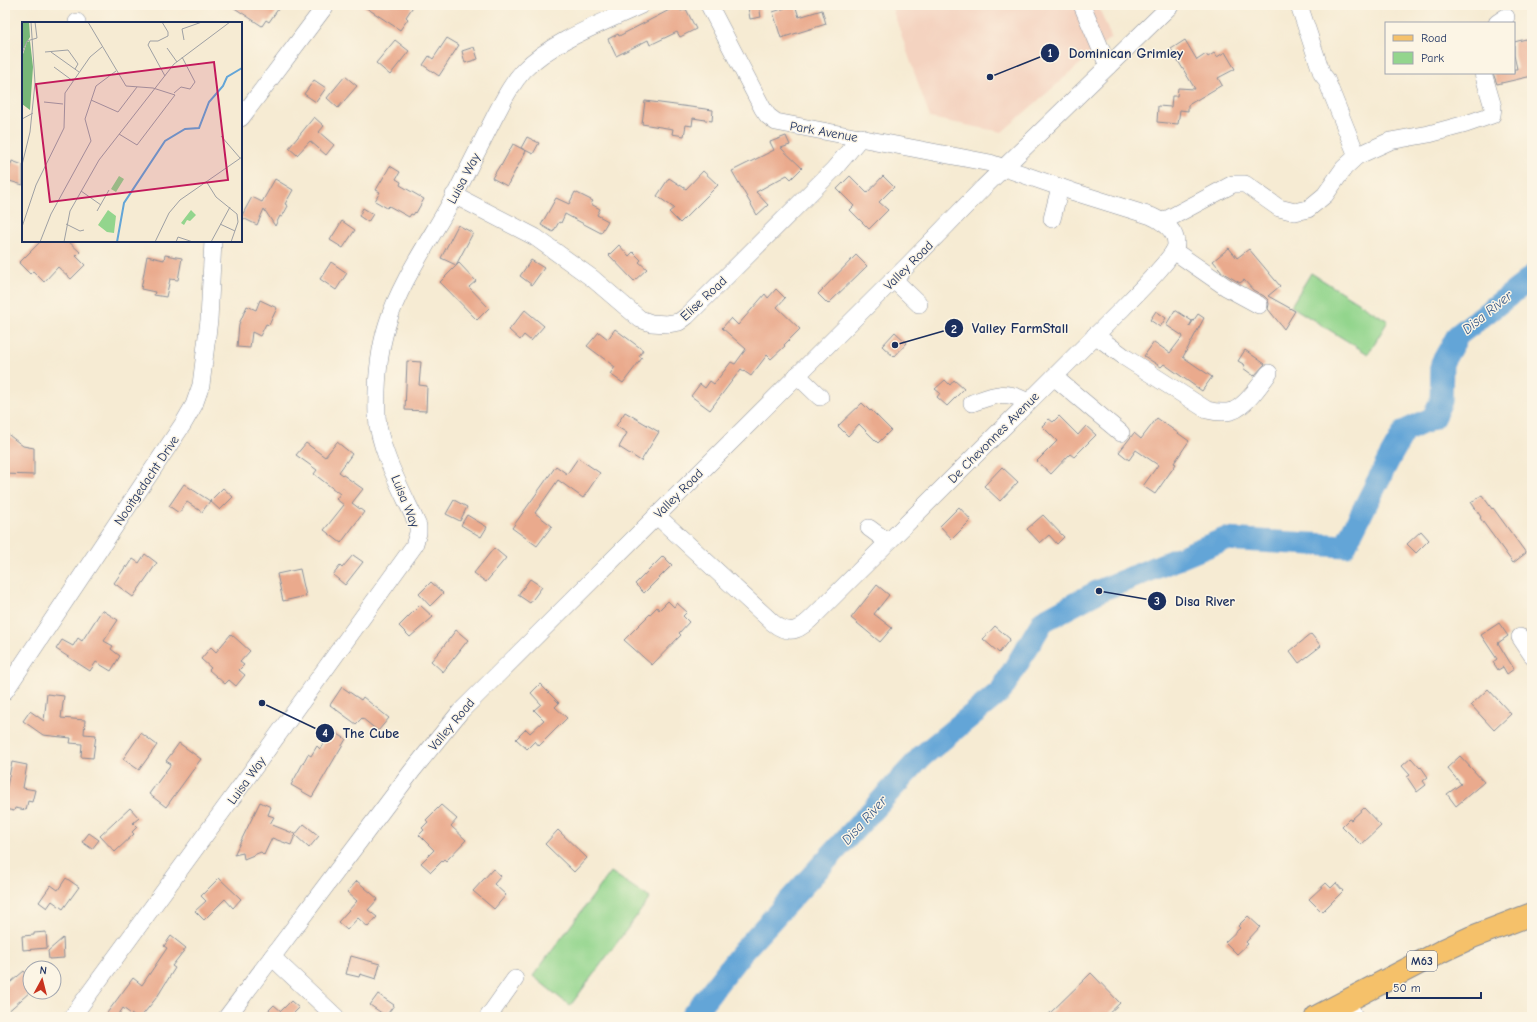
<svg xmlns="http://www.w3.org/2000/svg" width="1537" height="1022" viewBox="0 0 1537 1022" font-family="'Comic Neue',sans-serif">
<rect width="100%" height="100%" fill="#fcf5e5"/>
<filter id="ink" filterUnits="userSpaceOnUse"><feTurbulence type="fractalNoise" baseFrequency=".025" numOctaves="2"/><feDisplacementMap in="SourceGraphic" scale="8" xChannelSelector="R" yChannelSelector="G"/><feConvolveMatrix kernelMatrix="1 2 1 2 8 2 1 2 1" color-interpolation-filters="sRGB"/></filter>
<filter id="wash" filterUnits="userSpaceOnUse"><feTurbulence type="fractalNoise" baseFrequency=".012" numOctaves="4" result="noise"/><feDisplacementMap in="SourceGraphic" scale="16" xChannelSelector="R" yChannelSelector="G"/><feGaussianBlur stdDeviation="0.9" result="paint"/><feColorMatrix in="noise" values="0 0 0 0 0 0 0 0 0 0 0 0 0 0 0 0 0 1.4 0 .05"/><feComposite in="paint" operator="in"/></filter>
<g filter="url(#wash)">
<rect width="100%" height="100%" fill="#f6ebd3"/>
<path fill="#f4d3c0" d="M891,5H1098L1111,37L1002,132L930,118Z"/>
<g fill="#93d58d" stroke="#578276">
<path d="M1311,273L1388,321L1368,354L1291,306Z"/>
<path d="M611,872L650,898L570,1006L533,976Z"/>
</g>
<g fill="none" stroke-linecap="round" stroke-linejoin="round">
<path stroke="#63a5d7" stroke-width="23" d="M691,1017L743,951L922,756L1001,691L1043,621L1099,591L1225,539L1345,546L1390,457L1405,431L1433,418L1441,401L1442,363L1458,335L1524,284L1532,276"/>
</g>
<g id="blocks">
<g fill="#eaaa8d">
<path d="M230,5H281L269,22L266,20L262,26Z"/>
<path d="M362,5H414L406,17L408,19L400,30Z"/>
<path d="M679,5L681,11L686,9L696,29L680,37L677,32L650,45L648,40L616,56L608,39L618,34L619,36Z"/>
<path d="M759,5L761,17L750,19L748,7Z"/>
<path d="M784,5H795L799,17L822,10L826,24L781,38L773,12L785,8Z"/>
<path d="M447,38L459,45L439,76L423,65L429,56L433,59Z"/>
<path d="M1526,39L1532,66V76L1497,84L1493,73H1514V69H1517L1514,55V42Z"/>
<path d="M395,40L409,51L390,75L376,63Z"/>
<path d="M1185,40L1197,60L1206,54L1208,57L1214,53L1217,57L1225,52L1235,69L1218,78L1222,85L1188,105V111L1180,110L1178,124L1157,122L1158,106L1171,107L1172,96H1177L1178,88L1195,89L1171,49Z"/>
<path d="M474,47L478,59L465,63L462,51Z"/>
<path d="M345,76L357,86L338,108L327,98Z"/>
<path d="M314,80L326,88L316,102L304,94Z"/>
<path d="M645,101L713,110L712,121L693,118L692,126L686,125L684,136L672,134L673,129L642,124Z"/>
<path d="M314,117L324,126L319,132L334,145L326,155L310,141L297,155L289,148Z"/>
<path d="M786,136L790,145L781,148L802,168L791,179L787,175L756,192L768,205L757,215L732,171L774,150L770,142Z"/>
<path d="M527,137L539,143L533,154L521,148Z"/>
<path d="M513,144L526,151L507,186L492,178L500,165L501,166Z"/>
<path d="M12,161L23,165V185L6,180Z"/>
<path d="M390,166L400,172L396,179L401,182L400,185L424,199L416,213L415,212L413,215L411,214L409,217L389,206L387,208L375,201L380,192L376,190Z"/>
<path d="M703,171L718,185L680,223L669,212L674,208L657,196L669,178L686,189Z"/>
<path d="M850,176L867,193L883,176L894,187L879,202L888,210L869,229L850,210L854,206L837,189Z"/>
<path d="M275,179L293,190L285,204L288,206L282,217L280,216L275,226L264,209L257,225L241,217L252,197L262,202Z"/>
<path d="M575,192L593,201L591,204L600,209L597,215L608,221L601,233L565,214L561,223L559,222L553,232L541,225L556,198L569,204Z"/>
<path d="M363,208L373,214L368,222L359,216Z"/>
<path d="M342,221L355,230L343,248L330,240Z"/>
<path d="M458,225L473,233L456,265L441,258Z"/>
<path d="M41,241H68L80,252L76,256L85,265L71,279L58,267L44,282L33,271L30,274L19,263Z"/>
<path d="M619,245L629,256L633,252L641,260L639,262L647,269L634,281L609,255Z"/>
<path d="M1229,248L1237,258L1249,249L1280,286L1268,296L1295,311L1284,329L1268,309L1269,304L1268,300L1264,296L1253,290L1244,280L1240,283L1223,273L1213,261Z"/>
<path d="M165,255L182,258L178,280L170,279L166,297L154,295L155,292L141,289L147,256L164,260Z"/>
<path d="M856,255L867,266L828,304L818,294Z"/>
<path d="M531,260L544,268L532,285L520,276Z"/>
<path d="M331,262L347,273L336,290L320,279Z"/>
<path d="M459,263L476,281L469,287L489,308L477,320L440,282Z"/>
<path d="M776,289L785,298L777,307L800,329L784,345L785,346L771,359L767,355L751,376L741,369L710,410L691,396L700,384L705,388L710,381L714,384L731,362L735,364L746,349L722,328L731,318L738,325L765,294L768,298Z"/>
<path d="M260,300L277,308L269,325L266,324L260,336L252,332L250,348L237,347L239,324L247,306L256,310Z"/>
<path d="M525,310L544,326L531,341L524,335L520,340L509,330Z"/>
<path d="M1175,310L1192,321L1189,327L1198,314L1204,318L1183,357L1212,377L1202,391L1164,364L1161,367L1144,356L1154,342L1170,353L1183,336L1166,325Z"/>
<path d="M1156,311L1166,318L1160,327L1150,320Z"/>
<path d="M615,329L643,350L639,356L642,358L623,383L610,374L615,367L587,346L599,332L608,339Z"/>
<path d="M895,332L907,343L894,357L882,346Z"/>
<path d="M1245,350L1265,364L1254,376L1243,368L1245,365L1238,361Z"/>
<path d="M407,361L421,362L419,385L427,386L426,411L405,410Z"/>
<path d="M945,380L950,385L954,380L964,389L947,406L937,397L940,393L935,389Z"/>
<path d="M862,403L870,411L871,410L891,430L878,443L859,424L848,436L838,426Z"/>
<path d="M625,412L659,432L641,461L619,447L627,433L616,426Z"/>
<path d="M1059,416L1078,435L1086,426L1096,435L1074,457L1070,454L1051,474L1037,461L1057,441L1042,426L1049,419L1053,422Z"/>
<path d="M1157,418L1189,441L1174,463L1176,464L1155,494L1143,486L1158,465L1136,450L1129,460L1119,452L1134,433L1141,439Z"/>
<path d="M5,432L23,446L34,448V475L5,474Z"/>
<path d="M337,442L352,454L339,472L363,489L352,503L364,512L341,543L324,530L344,505L336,499L340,494L314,474L317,470L296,455L306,443L325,457Z"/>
<path d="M578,458L600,473L583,498L558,480L535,513L552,526L537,546L512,528L556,466L567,474Z"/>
<path d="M1002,467L1018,482L1000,501L984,486Z"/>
<path d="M184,484L210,501L202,512L187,502L179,513L169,506Z"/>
<path d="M223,488L233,497L220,510L210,501Z"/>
<path d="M1482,495L1492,509L1493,508L1526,553L1513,563L1480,518L1481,517L1471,502Z"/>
<path d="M454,500L467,507L460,521L446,514Z"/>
<path d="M959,507L971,520L952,539L940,526Z"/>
<path d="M467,515L487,527L481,537L461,525Z"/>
<path d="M1043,515L1064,537L1057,544L1049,535L1040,543L1027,529Z"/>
<path d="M1421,531L1429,540L1416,553L1407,544Z"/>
<path d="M494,548L506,558L486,582L474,573Z"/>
<path d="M145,554L157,563L133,597L114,583L126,566L127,568L133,559L139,563Z"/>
<path d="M353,555L363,562L345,585L333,575L340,566L342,568Z"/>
<path d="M663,556L672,565L644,593L635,584Z"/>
<path d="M300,569L306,596L283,601L277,574Z"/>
<path d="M530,579L542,587L530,603L518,595Z"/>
<path d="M431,582L443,593L430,606L419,594Z"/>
<path d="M877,585L889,595L874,614L892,628L880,642L851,618Z"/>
<path d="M668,601L674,607L677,603L687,612L683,616L689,622L679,633L681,635L652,665L624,640L657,607L659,610Z"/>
<path d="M420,605L433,617L410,637L399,626Z"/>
<path d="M102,610L118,620L104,641L113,646L111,649L120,656L111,671L96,662L90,671L56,649L62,640L73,646L78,638L82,641Z"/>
<path d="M1499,623L1508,636L1498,643L1514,669L1507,674L1503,667L1498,670L1493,662L1497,659L1481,635Z"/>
<path d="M995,626L1010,639L999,653L983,639Z"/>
<path d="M456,630L468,640L443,672L431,661L439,652Z"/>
<path d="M231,634L250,651L240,662L244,665L239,670L245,675L236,686L229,680L225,684L209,670L211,668L201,659L211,647L216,652Z"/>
<path d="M1311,634L1321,646L1299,663L1290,651Z"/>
<path d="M540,684L559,703L555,707L567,718L539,746L535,741L527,749L516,739L526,729L530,733L544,720L534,710L541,704L531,693Z"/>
<path d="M342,687L361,700L363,697L389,718L378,731L362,718L356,724L330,705Z"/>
<path d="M1488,689L1511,714L1494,730L1471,705Z"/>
<path d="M47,694L64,696L61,718L85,720L84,734L96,735L93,758L81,757L82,744L70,743L71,738L43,735L23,721L30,711L44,721Z"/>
<path d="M331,730L346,739L312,797L291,785L308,754L311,756L317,746L320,749Z"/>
<path d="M141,733L157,745L139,770L123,759Z"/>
<path d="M179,743L201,759L166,807L149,794L171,764L166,761Z"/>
<path d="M1460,756L1484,782L1456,806L1447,794L1461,784L1447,768Z"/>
<path d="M1411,758L1420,768L1421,767L1428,777L1423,781L1426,785L1417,792L1407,777L1410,775L1402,766Z"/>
<path d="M12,762L27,765L23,788L35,790L32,802L28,801L26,810L15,808L14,811L5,809V786H7Z"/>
<path d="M260,802L271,807L268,815L274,817L270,824L295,834V835L304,824L319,836L309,848L295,835L291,845L272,838L264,855L261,852L244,859L243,853L234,855Z"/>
<path d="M441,805L457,819L451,826L466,840L446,861L444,859L431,872L421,863L434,850L419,835L424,830L422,828L428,822L426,820Z"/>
<path d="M130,808L139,818L133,823L137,827L132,832L134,834L115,852L100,836Z"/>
<path d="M1364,808L1381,826L1361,845L1342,826L1349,819L1351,820Z"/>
<path d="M558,830L587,858L574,872L545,844Z"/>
<path d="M89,833L99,840L92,849L82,842Z"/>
<path d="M493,869L501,876L494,884L506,895L494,909L473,891Z"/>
<path d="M66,878L79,887L63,909L52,901L47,908L39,902L51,885L58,890Z"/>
<path d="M219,878L241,899L233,908L225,899L204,920L195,911L206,901L201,896Z"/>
<path d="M357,881L378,899L368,910L377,917L368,927L358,918L347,930L338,922L357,901L347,892Z"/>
<path d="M1326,883L1331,888L1336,883L1343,891L1322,912L1309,899Z"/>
<path d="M1248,916L1260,927L1246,942L1248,944L1237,954L1225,942L1240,928L1238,926Z"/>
<path d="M46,932L47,948L23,950L22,936L34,935V933Z"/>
<path d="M171,936L186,948L172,966L175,968L157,997L141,1017H135L123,1008L117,1017H104L133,978L142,985L167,948L164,946Z"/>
<path d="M63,938L64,958L49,959L48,951Z"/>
<path d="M351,956L380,964L376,979L360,974L359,977L346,974Z"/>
<path d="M24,971L30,979V992L5,1014V987Z"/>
<path d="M1091,973L1120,1003L1105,1017H1046Z"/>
<path d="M378,994L394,1005L386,1016L370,1005Z"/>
<path d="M291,1001L299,1008L290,1017H262L274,1005L281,1011Z"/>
</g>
</g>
</g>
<g filter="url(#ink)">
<use href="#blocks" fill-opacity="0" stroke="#888d98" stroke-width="1"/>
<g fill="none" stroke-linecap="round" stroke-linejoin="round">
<g stroke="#888d98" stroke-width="18">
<g id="minor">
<path d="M1082,5L1108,66"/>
<path d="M1299,5L1322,74L1326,79L1357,156"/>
<path d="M77,23V22"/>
<path d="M1497,23L1506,17"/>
<path d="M241,118L326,5"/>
<path d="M454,195L535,237L592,278L640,319L651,323L667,324L679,322L687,316L834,169L861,137"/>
<path d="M1052,219L1060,187"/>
<path d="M1162,222L1233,184H1245L1279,208L1295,212L1308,209L1325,195L1344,168L1357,156L1390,141L1429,134L1466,124L1492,115L1493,107L1483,73"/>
<path d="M1174,251L1226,287L1259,305"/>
<path d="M893,279L919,304"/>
<path d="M1095,335L1126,358L1207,410C1215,412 1224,413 1232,411C1245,407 1261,384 1269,373"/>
<path d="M797,375L820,397"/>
<path d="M1054,377L1121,433"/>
<path d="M972,403C994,395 1006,389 1027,402"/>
<path d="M656,515L773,623C791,637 801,629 815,615L1121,310C1131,299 1176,256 1176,244C1176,229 1162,221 1151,216L1074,192L990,163L776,122L768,116L763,109L709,5"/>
<path d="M869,528L888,542"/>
<path d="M1520,637L1532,655"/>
<path d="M5,691L183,424L194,405L201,385L209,320L213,241"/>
<path d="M272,957L336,1017"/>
<path d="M1348,1000L1354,1017"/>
<path d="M72,1017L246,779L414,546L418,533V526C404,494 379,451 377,416C376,385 378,354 387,325C400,281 433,236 455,195C468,169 481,144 494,118C503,101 511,84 524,70C552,41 605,22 641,5"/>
<path d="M227,1017L412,771L460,712L910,263L983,188L1171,5"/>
<path d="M488,1017L515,979"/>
</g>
</g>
<g stroke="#888d98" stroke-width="24">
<path id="major" d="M1316,1017L1444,950L1472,937L1532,914"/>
</g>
<use href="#minor" stroke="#fff" stroke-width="17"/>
<use href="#major" stroke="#f5c16b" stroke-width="22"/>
</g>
</g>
<g text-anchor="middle" stroke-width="3" stroke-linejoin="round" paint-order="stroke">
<rect fill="#fcf5e5" stroke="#5e6a86" stroke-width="1" x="1407" y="951" width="30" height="20" rx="3"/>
<g font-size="12" font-weight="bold" fill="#1b2f5e">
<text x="1422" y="965">M63</text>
</g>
<g font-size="13" fill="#1b2f5e" stroke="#fcf5e5">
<text transform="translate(824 131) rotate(10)" y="5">Park Avenue</text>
<text transform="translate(463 178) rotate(-62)" y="5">Luisa Way</text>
<text transform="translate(908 265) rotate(-45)" y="5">Valley Road</text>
<text transform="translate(703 298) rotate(-43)" y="5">Elise Road</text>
<text transform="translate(993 437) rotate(-45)" y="5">De Chevonnes Avenue</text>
<text transform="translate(146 480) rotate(-56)" y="5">Nooitgedacht Drive</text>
<text transform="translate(678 493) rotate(-45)" y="5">Valley Road</text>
<text transform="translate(406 501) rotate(68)" y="5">Luisa Way</text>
<text transform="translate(451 724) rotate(-50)" y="5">Valley Road</text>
<text transform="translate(246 780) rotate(-54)" y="5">Luisa Way</text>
</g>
<g font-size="14" font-style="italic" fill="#345888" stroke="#fcf5e5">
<text transform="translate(1487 312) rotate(-39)" y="5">Disa River</text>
<text transform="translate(864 820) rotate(-48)" y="5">Disa River</text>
</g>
</g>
<g transform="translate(22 22)">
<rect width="220" height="220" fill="#f6ebd3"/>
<path d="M97,154L102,157L94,170L89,167ZM86,188L94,194L92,211L85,210L76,203ZM169,188L174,193L168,199L165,198L162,203L159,201Z" fill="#93d58d"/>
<path d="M7,0L8,15L0,29V1ZM8,19L11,45L8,88L0,82V35L5,20Z" fill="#76b678"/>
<path fill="none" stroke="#63a5d7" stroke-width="2" d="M95,220L102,181L143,119L163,107L177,106L187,80L201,64L205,55L220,46"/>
<path fill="none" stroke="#9ea0a4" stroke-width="1" d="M66,0L104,64L131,66L153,73L115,123L97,112M140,0L146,10V14L136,19H128L126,23L143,54M162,18L160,7L180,0M145,26L155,40M23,30L46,28L56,42L53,47M29,30L57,50M0,32L5,19L15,16L13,0M32,45L51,59M152,71L159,65L168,67L173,60L160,35M69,78L96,90L115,65M22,80L41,82M0,97L11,91M199,114L218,136M0,143L8,110L13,61L9,0M184,159L194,175L215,192L216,200L209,220M59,169L79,183M75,189L87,168M44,202L58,209L62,208M198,202L213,209M0,205L14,163L42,106L43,71L68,35L80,25M18,220L29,192L69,119L63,97L74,64L94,49M42,220L48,189L77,138L152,42L208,0M133,220L147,191L158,178L220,135M154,220L156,215L171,220M189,220L208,185"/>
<path fill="#c2185b" fill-opacity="0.15" stroke="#c2185b" stroke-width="2" d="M192,40L206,158L28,180L14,62Z"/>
<rect width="220" height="220" fill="none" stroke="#1b2f5e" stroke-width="2"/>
</g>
<path fill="none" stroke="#1b2f5e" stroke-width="1.5" d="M990 77L1050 53M895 345L954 328M1099 591L1157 601M262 703L325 733"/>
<g fill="#1b2f5e" stroke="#fcf5e5" stroke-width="1.5">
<circle cx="990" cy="77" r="4"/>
<circle cx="895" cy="345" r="4"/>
<circle cx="1099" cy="591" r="4"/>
<circle cx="262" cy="703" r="4"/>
<circle cx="1050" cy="53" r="10"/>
<circle cx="954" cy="328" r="10"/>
<circle cx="1157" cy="601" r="10"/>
<circle cx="325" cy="733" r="10"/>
</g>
<g font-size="12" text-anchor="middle" font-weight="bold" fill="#fff">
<text x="1050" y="57">1</text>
<text x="954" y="333">2</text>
<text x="1157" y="605">3</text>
<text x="325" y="737">4</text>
</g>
<g font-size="14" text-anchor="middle" font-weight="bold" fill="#1b2f5e" stroke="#fcf5e5" stroke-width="3" stroke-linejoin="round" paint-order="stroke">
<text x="1126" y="58">Dominican Grimley</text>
<text x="1020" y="333">Valley FarmStall</text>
<text x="1205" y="606">Disa River</text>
<text x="371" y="738">The Cube</text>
</g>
<rect width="1537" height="1022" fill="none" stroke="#fcf5e5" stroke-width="20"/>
<rect x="1385" y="22" width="130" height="52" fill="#fcf5e5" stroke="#a2a6af"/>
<rect x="1393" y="35" width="20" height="6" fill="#f5c16b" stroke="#a2a6af"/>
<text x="1421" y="42" font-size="12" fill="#1b2f5e">Road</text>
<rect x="1393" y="52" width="20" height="12" fill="#93d58d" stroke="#a2a6af"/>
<text x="1421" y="62" font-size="12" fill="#1b2f5e">Park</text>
<g transform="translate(42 980) rotate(7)"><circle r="19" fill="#fcf5e5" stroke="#a2a6af"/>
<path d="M0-3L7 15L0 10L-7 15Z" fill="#c8321e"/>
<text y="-6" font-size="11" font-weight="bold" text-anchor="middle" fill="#1b2f5e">N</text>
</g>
<path d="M1387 992v6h94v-6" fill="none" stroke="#1b2f5e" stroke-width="2"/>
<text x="1393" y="992" font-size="12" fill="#1b2f5e" stroke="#fcf5e5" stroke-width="3" paint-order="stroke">50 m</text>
</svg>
